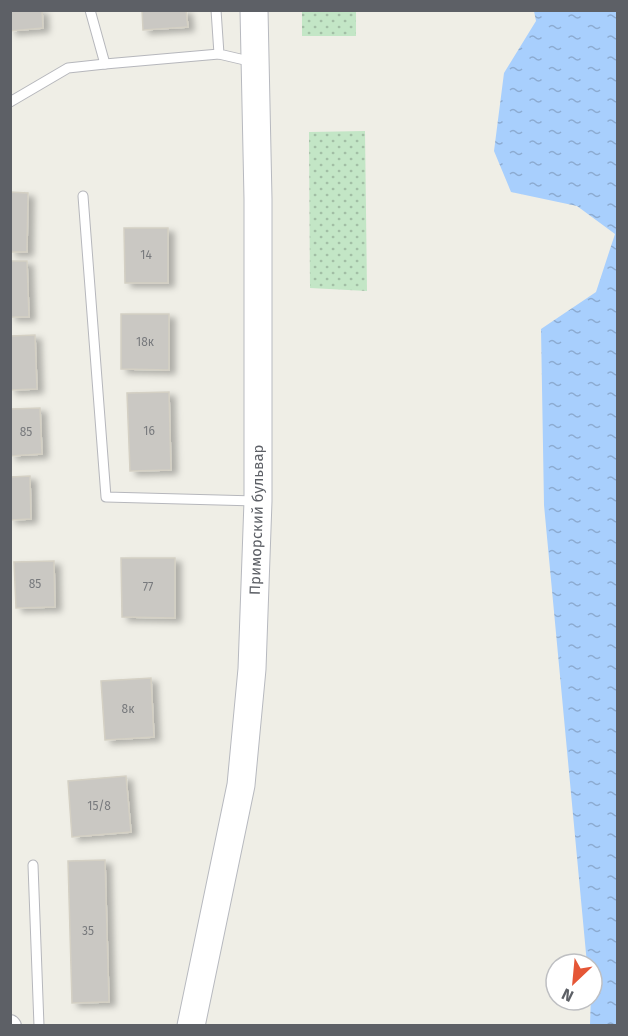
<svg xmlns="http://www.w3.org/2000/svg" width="628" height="1036" viewBox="0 0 628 1036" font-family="'Fira Sans',sans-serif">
<defs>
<pattern id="grass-dots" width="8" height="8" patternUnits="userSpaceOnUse" patternTransform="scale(1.5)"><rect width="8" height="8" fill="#c3e6c6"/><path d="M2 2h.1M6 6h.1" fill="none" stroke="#a2bea5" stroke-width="1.8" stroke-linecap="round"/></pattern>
<pattern id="water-ripples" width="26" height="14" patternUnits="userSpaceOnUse" patternTransform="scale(1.5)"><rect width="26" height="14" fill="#a8cffd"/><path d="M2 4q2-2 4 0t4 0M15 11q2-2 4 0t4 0" fill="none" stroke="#8cabd1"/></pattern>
<filter id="shadow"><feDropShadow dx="6" dy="4" stdDeviation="3" flood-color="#0004"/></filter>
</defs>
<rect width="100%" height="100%" fill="#efeee6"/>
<g fill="url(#grass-dots)">
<rect x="302" y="11" width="54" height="25"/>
<path d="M365,131L367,291L310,288L309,132Z"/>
</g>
<path fill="url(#water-ripples)" d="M534,11H617V1025H590L592,964H587L544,505L541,329L596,292L615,234L577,206L511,192L494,151L504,73L536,21Z"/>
<g fill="#cac8c3" stroke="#d4d0c4" stroke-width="1.5" filter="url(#shadow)">
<path d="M10,10H42L43,28L10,31Z"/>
<path d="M142,10H186L188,27L143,30Z"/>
<path d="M10,192L28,193L27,252H10Z"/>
<path d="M124,228H168V283H125Z"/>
<path d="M10,261H27L29,317H10Z"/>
<path d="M121,314H169V370L121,369Z"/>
<path d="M35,335L37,389L10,390V336Z"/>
<path d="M169,392L171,470L130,471L127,393Z"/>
<path d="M40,408L42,454L10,456V409Z"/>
<path d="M30,476L31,519L10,520V477Z"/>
<path d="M121,558H175V618L122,617Z"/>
<path d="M54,561L55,607L16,608L14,562Z"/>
<path d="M151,678L154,737L105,740L101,681Z"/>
<path d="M126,776L131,832L72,837L68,781Z"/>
<path d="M105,860L109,1002L72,1003L68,861Z"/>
</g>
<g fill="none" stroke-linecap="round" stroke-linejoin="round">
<g stroke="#b6b7bc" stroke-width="11">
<g id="lane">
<path d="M90,10L105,64L219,54"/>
<path d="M216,10L219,54L253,62"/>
<path d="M10,102L68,68L105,64"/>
<path d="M83,196L106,497L256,501"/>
<path d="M33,865L39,1026"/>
</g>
</g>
<g stroke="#b6b7bc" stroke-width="22">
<path id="street" d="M10,1025L11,1026"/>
</g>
<g stroke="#b7b9bf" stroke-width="29">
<g id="secondary">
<path id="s1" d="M191,1026L241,785L252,669L258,501V199L254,10"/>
</g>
</g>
<use href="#lane" stroke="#fff" stroke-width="9"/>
<use href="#street" stroke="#fff" stroke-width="20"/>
<use href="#secondary" stroke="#fff" stroke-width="27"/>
</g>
<g text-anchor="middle" stroke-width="4.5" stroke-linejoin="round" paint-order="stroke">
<g font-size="12" fill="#787a7d">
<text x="146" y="259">14</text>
<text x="145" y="346">18к</text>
<text x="149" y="435">16</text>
<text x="26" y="436">85</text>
<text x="35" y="588">85</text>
<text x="148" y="591">77</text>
<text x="128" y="713">8к</text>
<text x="99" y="810">15/8</text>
<text x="88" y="935">35</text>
</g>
<g font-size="15" fill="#5d6066" stroke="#fff">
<text dy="5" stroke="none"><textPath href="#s1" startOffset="512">Приморский бульвар</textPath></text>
</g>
</g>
<rect width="628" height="1036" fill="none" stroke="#5d6066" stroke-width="24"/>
<g transform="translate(574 982) rotate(206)"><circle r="28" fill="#ffffff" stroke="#bebfc2" stroke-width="1.5"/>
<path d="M0-4.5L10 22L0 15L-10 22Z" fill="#e55636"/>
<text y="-9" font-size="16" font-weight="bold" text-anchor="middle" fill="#5d6066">N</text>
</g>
</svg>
